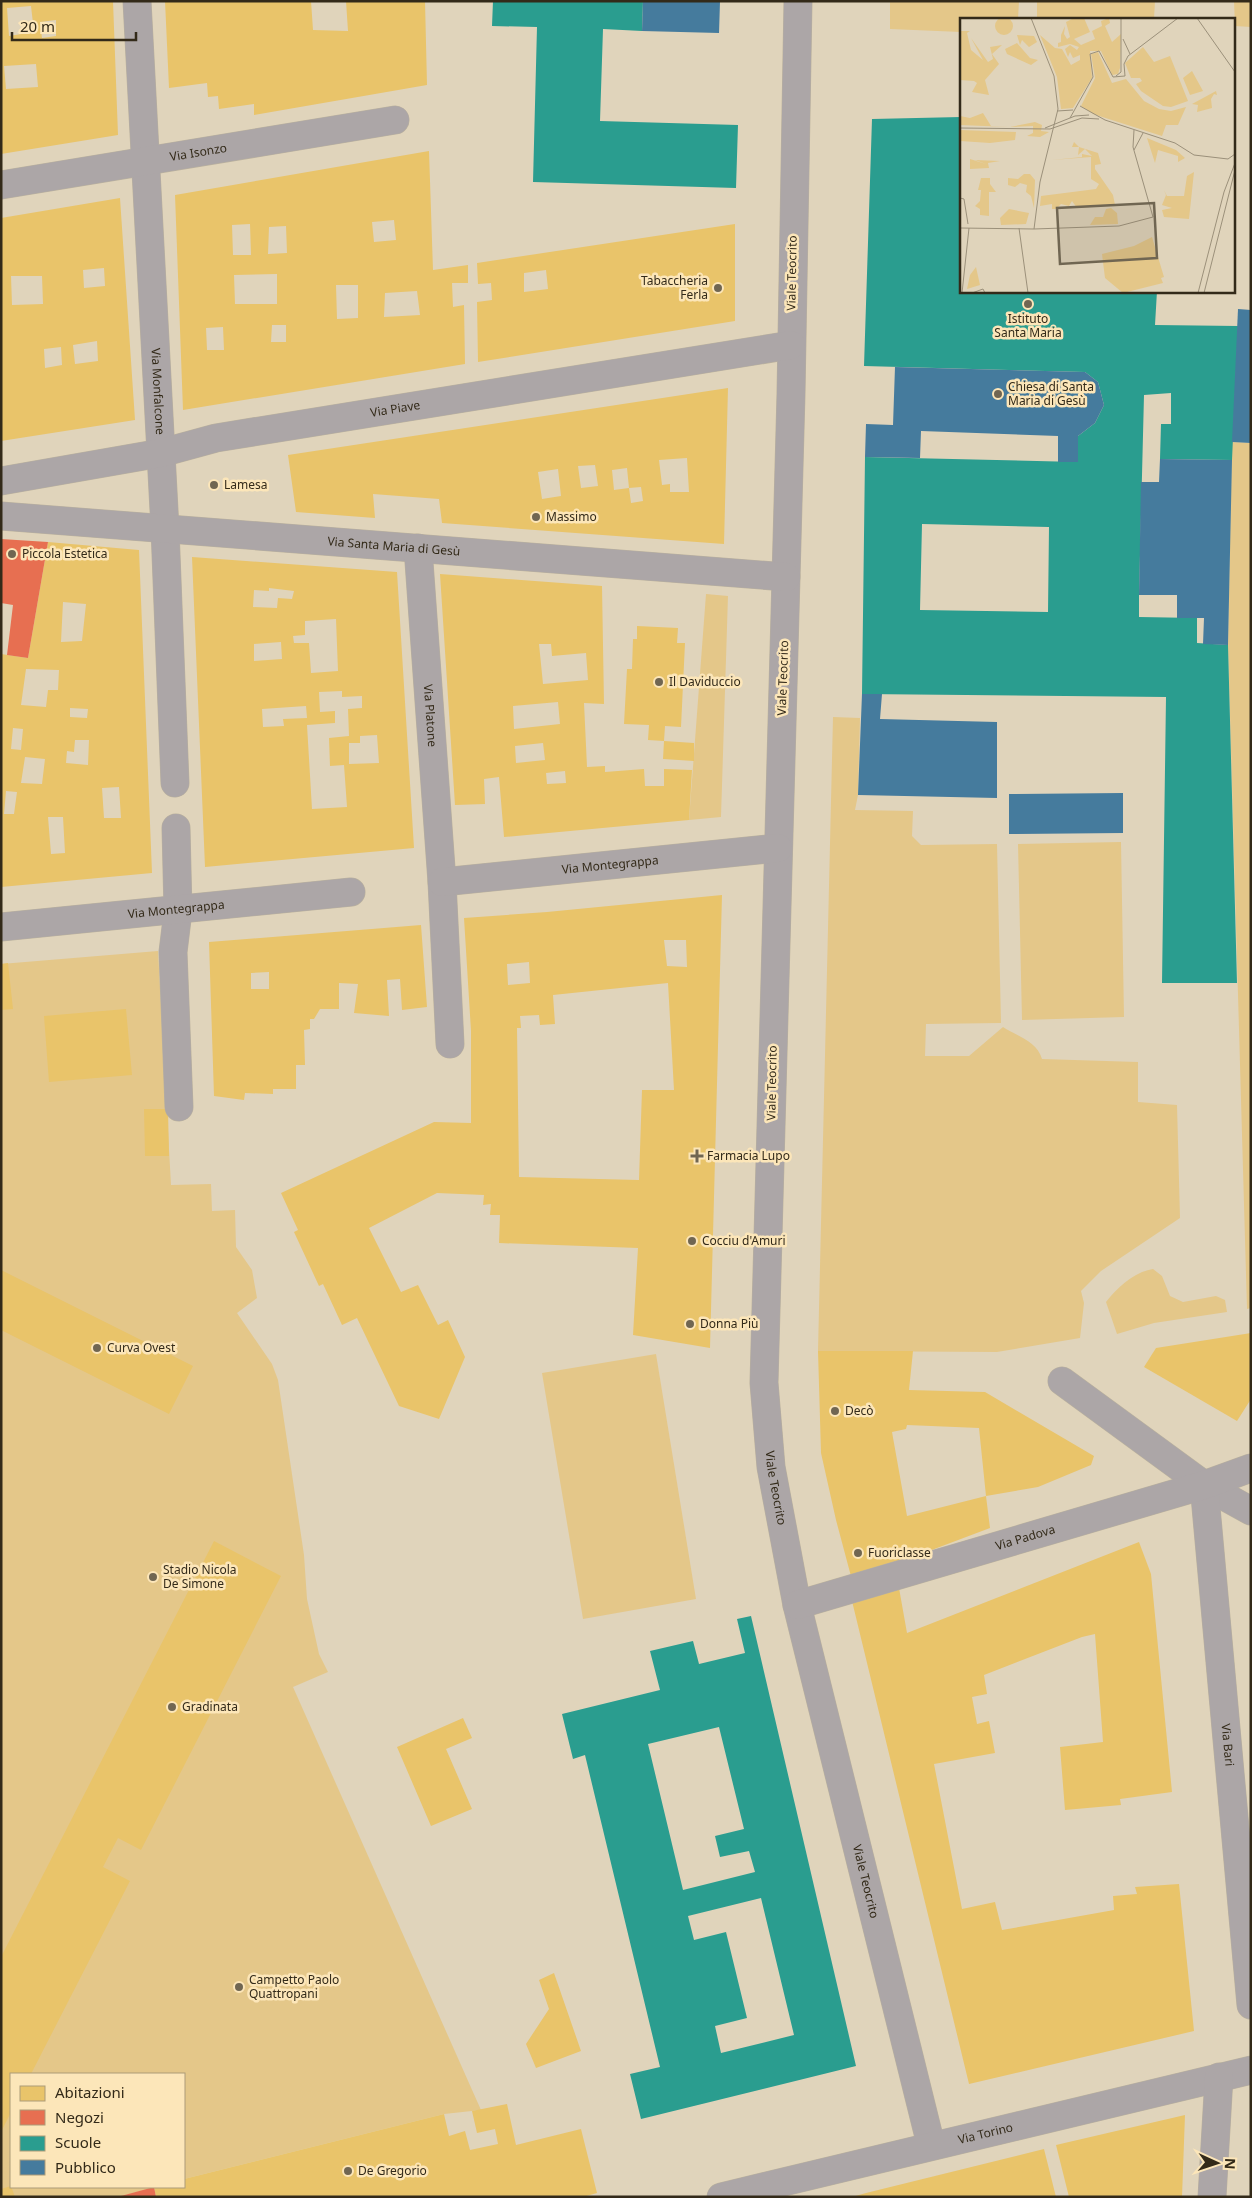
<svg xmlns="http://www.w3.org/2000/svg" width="1252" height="2198" viewBox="0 0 1252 2198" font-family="'Noto Sans',sans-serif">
<rect width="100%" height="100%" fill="#e0d4bb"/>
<g fill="#e4c789">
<path d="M890,1H1019L1018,19H961V32L890,29Z"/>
<path d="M1037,1H1155L1154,19H1037Z"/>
<path d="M1234,1H1251V27L1235,26Z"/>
<path d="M1232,442L1251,443V1308L1247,1309L1228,645Z"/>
<path d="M706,594L728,596L721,817L689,820Z"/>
<path d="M833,717L860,718L858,795L855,810L913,811L912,836L921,845L997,844L1001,1023L926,1024L925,1056H969L1003,1027C1017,1036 1037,1041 1042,1059L1138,1062V1102L1177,1105L1180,1218L1101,1271L1081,1291L1084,1303L1080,1338L997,1352L818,1351Z"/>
<path d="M1121,842L1124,1017L1022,1020L1018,844Z"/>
<path d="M158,951L171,1185L211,1184L212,1211L235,1210L236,1247L252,1270L257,1298L237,1313L272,1364L278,1380L304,1555L307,1599L319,1654L328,1672L293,1687L481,2110L444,2114L184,2179V2074H11V2187H156L118,2197H1V964Z"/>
<path d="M1153,1269L1162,1276L1170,1296L1183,1302L1216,1296L1225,1300L1227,1312L1154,1323L1117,1334L1106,1302C1118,1287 1134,1272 1153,1269Z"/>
<path d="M656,1354L696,1599L583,1619L542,1373Z"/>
</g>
<g fill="#e9c46a" fill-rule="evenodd">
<path d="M1,1H113L118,135L1,154ZM31,6L34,32L9,36L7,8ZM56,20V36L42,38L40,22ZM36,64L38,87L6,89L4,66Z"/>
<path d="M165,1H311L313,30L348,31L346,1H425L427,85L254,115V104L219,109L218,96L208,97L207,83L169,88Z"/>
<path d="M429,151L433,270L468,265V283H452L453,307L464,305L465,364L183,410L175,195ZM394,220L396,240L374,242L372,222ZM250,224L251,255H233L232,225ZM286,226L287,253L268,254L269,227ZM277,274V304H235L234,275ZM336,285H358V318L337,319ZM417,291L420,315L384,317L385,293ZM272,325H286V342H271ZM223,327L224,350H207L206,328Z"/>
<path d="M120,198L135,420L1,441V218ZM104,268L105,286L84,288L83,270ZM11,276H42L43,304L12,305ZM97,341L98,361L75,364L73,345ZM61,347L62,365L45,368L44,349Z"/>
<path d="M735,224V321L478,362L477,302L492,300L491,283L478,284L477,263ZM546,270L548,289L524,292V273Z"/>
<path d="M728,388L724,544L442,523L439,499L373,494L375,518L296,512L288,455ZM687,458L689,492H670V484L662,485L659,460ZM595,465L598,486L581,488L578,466ZM627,468L629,488L614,490L612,470ZM558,469L561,496L542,499L538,472ZM641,487L643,501L631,503L629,488Z"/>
<path d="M48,542L139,550L152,873L1,887V654L28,658ZM63,602L86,604L82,641L61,642ZM26,669L59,670L58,690H48L46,707L21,705ZM70,708L88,709L87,718L70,717ZM13,728L23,729L21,750L11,749ZM75,740H89L88,765L66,763L67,751L74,752ZM25,757L45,759L42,784L21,783ZM119,787L121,818H104L102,788ZM6,791L17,792L14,814H4ZM48,817H63L65,853L51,854Z"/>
<path d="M192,557L397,572L414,848L205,867ZM269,588L294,591L292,599L278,598L277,608L253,607L254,590L269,591ZM336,619L338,671L311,673L309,643H294L293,636L305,635V621ZM281,642L282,659L254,661V644ZM342,691V697L362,696V708L348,709L349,736L329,738L330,766L344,765L347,807L312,809L307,725L335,723V711L320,712L319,692ZM306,706L307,718L283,719L284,726L263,727L262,709ZM377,735L379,763L349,764V743H360V736Z"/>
<path d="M440,574L602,586L604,704L584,703L587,767L605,766V772L644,769L645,786H664V769L692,770L689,820L504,837L499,777L484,779L485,804L455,805ZM539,644H551L552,656L586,653L588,680L543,684ZM558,702L560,724L514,729L513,706ZM543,743L545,760L516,763L515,746ZM565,771L566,783L547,784L546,773Z"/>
<path d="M637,626L678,628L677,643H685L681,727L665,726L664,741L694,743V761L663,759L664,741L648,740L649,725L624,724L627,669H632L633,639H637Z"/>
<path d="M722,895L710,1348L633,1335L638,1248L499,1243L500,1215H490L491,1204L483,1205L484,1195L437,1193L369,1228L401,1292L418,1285L438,1325L448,1320L465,1357L439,1419L399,1406L357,1318L342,1325L323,1284L319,1286L294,1232L298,1230L281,1193L434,1122L471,1123V1031L464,918L547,912ZM664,940H686L687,967L667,966ZM529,962L530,983L508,985L507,964ZM668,983L674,1090H642L639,1180L519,1177L517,1028H521L520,1016L539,1015L540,1025L555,1024L553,995Z"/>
<path d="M421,925L427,1007L402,1010L400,979L387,980L389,1016L354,1013L358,984L339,983V1009H320L314,1019H310V1029L304,1030L305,1065H296V1089H273V1094L245,1093L244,1100L214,1096L209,942ZM269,972V989H251V973Z"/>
<path d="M8,963L13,1009L1,1010V964Z"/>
<path d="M126,1009L132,1075L49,1082L44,1016Z"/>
<path d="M144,1109H168L169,1156H145Z"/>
<path d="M1,1270L193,1366L169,1414L1,1330Z"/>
<path d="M1251,1333V1399L1237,1421L1144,1367L1156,1348Z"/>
<path d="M818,1351H913L909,1390L985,1392L1094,1456L1091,1465L1038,1487L986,1496L979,1428L907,1425L906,1429L892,1432L907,1516L986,1496L990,1528L852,1580L836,1520L821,1453Z"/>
<path d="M214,1541L281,1576L141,1850L118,1838L103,1867L130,1881L31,2074H11V2112L1,2132V1957Z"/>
<path d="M1139,1542L1151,1574L1172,1792L1120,1799L1121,1805L1065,1810L1060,1747L1103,1742L1095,1634L1082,1637L984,1675L987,1694L972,1697L977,1724L989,1721L995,1753L934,1764L962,1909L995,1902L1002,1930L1114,1910L1113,1896L1137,1894L1135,1887L1179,1884L1194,2031L969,2084L852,1601L899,1588L907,1633Z"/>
<path d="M463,1718L472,1738L446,1749L472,1809L431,1826L397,1747Z"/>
<path d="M554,1973L581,2051L536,2068L526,2044L549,2009L539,1980Z"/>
<path d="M507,2104L516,2145L581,2129L597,2193L583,2197H156L154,2187H184V2179L444,2114L449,2136L465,2131L470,2150L498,2144L495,2129L477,2133L472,2111Z"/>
<path d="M1185,2115L1182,2197H1069L1056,2145Z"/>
<path d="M1044,2149L1056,2197H852L866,2193Z"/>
<path d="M11,2186L15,2197H1V2189Z"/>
</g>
<g fill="#e76f51">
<path d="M1,539L48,542L28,658L7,655L13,605L1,603Z"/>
<path d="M154,2187L156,2197H121V2196Z"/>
</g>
<g fill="#2a9d8f" fill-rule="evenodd">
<path d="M493,1H643L642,31L603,29L600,121L738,125L736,188L533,182L537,27L492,26Z"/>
<path d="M961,117V291H1157L1155,325L1238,326L1232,460L1160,459L1161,424H1171V393L1144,395L1139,595V617L1197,618V643L1228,645L1237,983H1162L1166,697L862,694L865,457L1078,462V436L1095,423L1104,405L1098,382L1085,372L864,366L872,119ZM922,524L1049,527L1048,612L920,610Z"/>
<path d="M751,1616L856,2066L641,2119L630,2074L660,2067L585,1755L573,1759L562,1714L660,1690L650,1651L693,1641L699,1664L745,1653L737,1619ZM719,1727L744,1829L715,1836L720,1857L749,1851L755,1872L683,1890L648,1744ZM761,1898L794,2035L721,2053L715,2026L747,2018L726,1932L694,1940L688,1916Z"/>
</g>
<g fill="#457b9d">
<path d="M643,1H720L719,33L642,31Z"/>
<path d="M1238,309L1251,310V443L1232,442Z"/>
<path d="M895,367L1085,372L1098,382L1104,405L1095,423L1078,436V462H1058V436L921,431L920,458L865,457L866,424L893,425Z"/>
<path d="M1160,459L1232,460L1228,645L1203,644L1204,618H1177V595H1139L1141,482H1159Z"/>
<path d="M862,694H882L880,719L997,722V798L858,795Z"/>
<path d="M1123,793V833L1009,834V794Z"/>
</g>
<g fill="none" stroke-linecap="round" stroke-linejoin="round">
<g stroke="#bab19e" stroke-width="29">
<g id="minor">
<path id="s1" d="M137,1L165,529L175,783"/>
<path id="s2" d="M798,1L791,394L764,1383L771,1467L797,1605L931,2145"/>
<path id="s3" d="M1,185L395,120"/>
<path id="s4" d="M1,481L161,453L216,438L791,345"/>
<path id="s5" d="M1,516L786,577"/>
<path id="s6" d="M418,548L442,882L450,1044"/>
<path d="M176,828L178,911L173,952L179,1107"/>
<path id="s7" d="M442,882L778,848"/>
<path id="s8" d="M1,927L351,892"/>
<path d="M1062,1381L1204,1485L1251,1511"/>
<path id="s9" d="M1204,1485L1251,2005"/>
<path id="s10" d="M797,1605L1204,1485L1251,1468"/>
<path id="s11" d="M721,2197L1251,2070"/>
<path d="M1212,2197L1219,2077"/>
</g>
</g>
<use href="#minor" stroke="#aca6a7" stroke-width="28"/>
</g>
<g fill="#706652" stroke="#fce6b9" stroke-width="2">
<circle cx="718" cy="288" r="5"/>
<circle cx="1028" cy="304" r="5"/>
<circle cx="998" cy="394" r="5"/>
<circle cx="214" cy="485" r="5"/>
<circle cx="536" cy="517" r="5"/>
<circle cx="12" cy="554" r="5"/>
<circle cx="659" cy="682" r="5"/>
<path d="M694.5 1148.5h5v5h5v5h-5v5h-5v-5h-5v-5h5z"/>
<circle cx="692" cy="1241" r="5"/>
<circle cx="690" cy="1324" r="5"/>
<circle cx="97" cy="1348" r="5"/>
<circle cx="835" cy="1411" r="5"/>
<circle cx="858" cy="1553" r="5"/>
<circle cx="153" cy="1577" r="5"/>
<circle cx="172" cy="1707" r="5"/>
<circle cx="239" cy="1987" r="5"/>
<circle cx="348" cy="2171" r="5"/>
</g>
<g text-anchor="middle" stroke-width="5" stroke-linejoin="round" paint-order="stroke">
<g font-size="12" fill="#332a19" stroke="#fce6b9">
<text dy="4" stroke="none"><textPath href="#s3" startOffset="200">Via Isonzo</textPath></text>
<text transform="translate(792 273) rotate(-89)" y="4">Viale Teocrito</text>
<text dy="4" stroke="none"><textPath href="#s1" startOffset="391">Via Monfalcone</textPath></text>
<text dy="4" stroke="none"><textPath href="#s4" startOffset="401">Via Piave</textPath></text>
<text dy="4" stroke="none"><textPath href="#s5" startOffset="394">Via Santa Maria di Gesù</textPath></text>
<text transform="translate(783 678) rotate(-88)" y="4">Viale Teocrito</text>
<text dy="4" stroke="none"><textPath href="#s6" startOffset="168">Via Platone</textPath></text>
<text dy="4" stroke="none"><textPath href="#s7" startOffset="169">Via Montegrappa</textPath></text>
<text dy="4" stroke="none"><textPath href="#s8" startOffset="176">Via Montegrappa</textPath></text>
<text transform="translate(772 1083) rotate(-89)" y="4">Viale Teocrito</text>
<text dy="4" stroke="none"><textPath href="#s2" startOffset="1488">Viale Teocrito</textPath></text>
<text dy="4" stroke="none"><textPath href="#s10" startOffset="238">Via Padova</textPath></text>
<text dy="4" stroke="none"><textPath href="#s9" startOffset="261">Via Bari</textPath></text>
<text dy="4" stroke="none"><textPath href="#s2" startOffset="1892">Viale Teocrito</textPath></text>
<text dy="4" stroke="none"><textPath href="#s11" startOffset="272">Via Torino</textPath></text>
</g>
<g font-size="12" fill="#332a19" stroke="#fce6b9" text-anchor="start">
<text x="708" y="285" text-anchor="end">Tabaccheria<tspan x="708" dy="14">Ferla</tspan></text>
<text x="1028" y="323" text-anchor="middle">Istituto<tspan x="1028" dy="14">Santa Maria</tspan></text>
<text x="1008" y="391">Chiesa di Santa<tspan x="1008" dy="14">Maria di Gesù</tspan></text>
<text x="224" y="489">Lamesa</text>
<text x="546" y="521">Massimo</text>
<text x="22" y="558">Piccola Estetica</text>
<text x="669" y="686">Il Daviduccio</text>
<text x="707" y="1160">Farmacia Lupo</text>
<text x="702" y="1245">Cocciu d'Amuri</text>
<text x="700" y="1328">Donna Più</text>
<text x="107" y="1352">Curva Ovest</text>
<text x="845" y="1415">Decò</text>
<text x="868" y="1557">Fuoriclasse</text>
<text x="163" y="1574">Stadio Nicola<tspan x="163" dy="14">De Simone</tspan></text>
<text x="182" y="1711">Gradinata</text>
<text x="249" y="1984">Campetto Paolo<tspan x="249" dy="14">Quattropani</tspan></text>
<text x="358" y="2175">De Gregorio</text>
</g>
</g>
<g transform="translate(960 18)">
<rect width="275" height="275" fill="#e0d4bb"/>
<path d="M35 8a9 9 0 1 1 18 0a9 9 0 1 1-18 0ZM114,0H124L130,14L114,21L121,27L135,21L132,13L142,8L141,3L149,0L150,5L145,8L152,24L161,16L160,50L158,56L152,57L141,33H130L132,60L113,90L101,91L97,59L80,17L95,30L102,31L111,47L120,42V37L113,40L110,34L108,39L105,31L110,27L117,32L119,29L110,26L98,29V25L101,24V17L105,8L104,16L107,21L110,19L106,4ZM0,13H10L7,15L11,32L23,42L11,20L28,44L33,41L30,29L42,27L32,36L39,46L25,62L29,77L12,74L17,65L14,63L0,62ZM57,17L74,18L77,24L69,29L62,22L60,27ZM57,25L70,40L78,42L71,47L47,36L45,31ZM183,29L194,44L210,38L228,83L211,89L203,88L181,73L176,66L182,63L180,60H171L165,45ZM138,34L152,65L166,61L184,83L199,91L211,93L226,89L218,107H206L202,118L133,96L121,88L135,60L131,36ZM232,53L243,73L230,77L223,60ZM256,73L257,77L254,76L251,81L252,90L237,94L238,87L232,86ZM23,95L31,108L49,109L0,107V98L10,100ZM75,104L82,107L81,113L89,114L80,119L67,118L73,115V108L50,109ZM0,112L56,114L55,122L30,125L0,123ZM187,120L216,132L225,140L218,144V138L198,132L195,145ZM114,124L119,129L138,135L141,146L135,147V151L153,177L155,187L117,190L112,183L109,188L101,186L96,191H92V186L80,188L81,178L136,171L139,166L131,161V139L92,142L122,139V136L132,138L125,131L118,137L119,129H112ZM10,141L26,146L15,142L40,143L28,145L29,150L10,151ZM234,154L229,201L204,199L202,192L212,190L202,187L206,177L204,172L207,178H224L227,158ZM64,156H70L75,162L74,190L71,178L66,174L67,167L60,165L55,169L48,167V160L58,161ZM21,160H30V166L36,174H29V198L20,197V191L15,188L20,183L21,172H18ZM151,190L157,195L158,206L130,207L135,199H143L146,191ZM49,191L69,195L66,206L41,207L40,200ZM192,219L204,259L201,260L203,265L163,275L145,260L142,236L174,228ZM16,249L20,267L7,271L10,257Z" fill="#e4c789"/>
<path fill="none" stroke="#9b907a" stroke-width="1" d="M237,0L275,54M163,21L170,36M156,58L161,54V0M153,59L165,58L164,46L168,38L218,0M120,88L145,102L215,125L234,137L268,141L275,136M97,93L113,92M110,100L133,59L130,36L139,33L153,59M0,110L90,111L122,100L139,101M85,110L115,98L129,97M174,132L183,115M0,180L4,181L8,206M0,210L74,211L80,164L98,91L94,58L71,0M59,210L68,275M74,211L159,208L193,199L173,129L174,112M2,275L9,210M12,275L23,271L25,275M238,275L264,174L275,145M244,275L275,152"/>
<path fill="#706652" fill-opacity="0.15" stroke="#706652" stroke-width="2.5" d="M194,185L197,240L100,246L97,190Z"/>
<rect width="275" height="275" fill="none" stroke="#332a19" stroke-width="2.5"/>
</g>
<rect width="1252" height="2198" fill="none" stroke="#332a19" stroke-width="5"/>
<rect x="10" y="2073" width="175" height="115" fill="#fce6b9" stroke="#ac9b79"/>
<rect x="20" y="2086" width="25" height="15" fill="#e9c46a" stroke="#ac9b79"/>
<text x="55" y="2098" font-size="15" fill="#332a19">Abitazioni</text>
<rect x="20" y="2110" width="25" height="15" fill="#e76f51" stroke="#ac9b79"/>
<text x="55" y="2123" font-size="15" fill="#332a19">Negozi</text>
<rect x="20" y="2136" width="25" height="15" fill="#2a9d8f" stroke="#ac9b79"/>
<text x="55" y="2148" font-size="15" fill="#332a19">Scuole</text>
<rect x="20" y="2160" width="25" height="15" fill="#457b9d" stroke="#ac9b79"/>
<text x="55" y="2173" font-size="15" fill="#332a19">Pubblico</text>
<g transform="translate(1217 2163) rotate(93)" stroke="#fce6b9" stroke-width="4" paint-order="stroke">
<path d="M0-4L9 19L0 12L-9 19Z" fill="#332a19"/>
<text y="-8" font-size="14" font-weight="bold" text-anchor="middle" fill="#332a19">N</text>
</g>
<path d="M12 32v8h124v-8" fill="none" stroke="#332a19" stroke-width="2.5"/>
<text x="20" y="32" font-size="15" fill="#332a19" stroke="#fce6b9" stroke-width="4" paint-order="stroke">20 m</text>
</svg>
